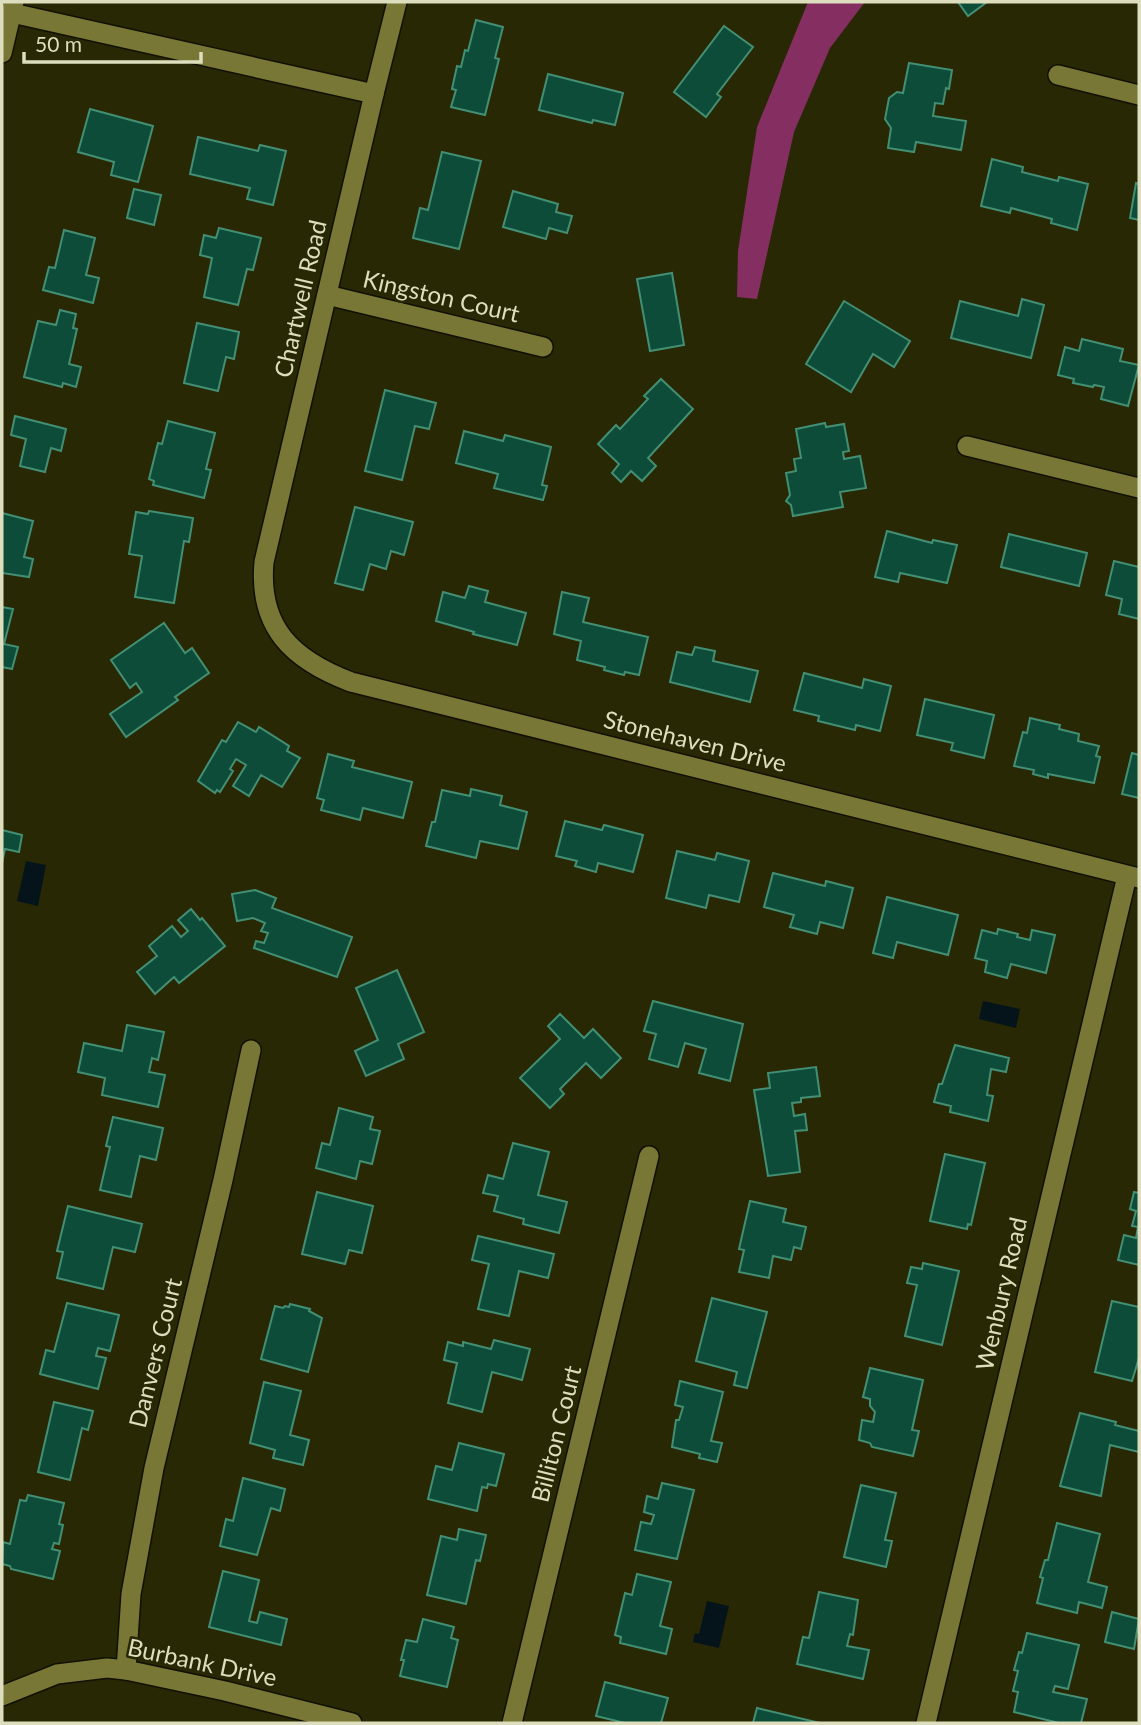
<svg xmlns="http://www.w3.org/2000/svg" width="1141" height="1725" viewBox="0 0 1141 1725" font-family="Lato,sans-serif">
<rect width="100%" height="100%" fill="#292805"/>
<path fill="#852e61" d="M808,2H865L830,48L794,132L757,299L737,297L738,251L757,127Z"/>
<g fill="#05141b">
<path d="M26,861L46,865L38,906L17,901Z"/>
<path d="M983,1001L1020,1009L1016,1028L979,1019Z"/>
<path d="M707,1601L729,1606L719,1648L693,1642L695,1633L699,1634Z"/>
</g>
<g fill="#0d4c39" stroke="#438f74" stroke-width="2">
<path d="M958,2H987L968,16Z"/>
<path d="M476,20L503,27L495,58L499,59L485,115L451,107L456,90L452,89L457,66L461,67L465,50L468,51Z"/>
<path d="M724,26L753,47L717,94L721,97L706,117L674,92Z"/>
<path d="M909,63L952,70L949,89L946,88L943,104L935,103L933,116L966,121L961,150L916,142L914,152L888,148L891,128L885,119L889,98L897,92L903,93Z"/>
<path d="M548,74L623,93L615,125L593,120L592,123L539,110Z"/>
<path d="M90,109L153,126L138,182L111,175L114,162L78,152Z"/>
<path d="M198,137L258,151L260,145L286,151L273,205L247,199L250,188L190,174Z"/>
<path d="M442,152L481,161L459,249L413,238L420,208L428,210Z"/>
<path d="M992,159L1023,167L1022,172L1058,181L1059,177L1088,184L1077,230L1051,223L1052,219L1011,208L1010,213L981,206Z"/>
<path d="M1136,183L1139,184V220L1130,218Z"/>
<path d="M134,189L161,195L154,225L127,218Z"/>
<path d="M513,191L558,204L556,212L572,216L567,233L549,228L546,239L503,227Z"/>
<path d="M219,228L261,238L253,270L247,269L238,305L204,297L212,258L200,255L204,235L216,238Z"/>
<path d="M64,230L95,238L86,275L99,278L93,303L43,290L49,267L55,268Z"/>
<path d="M672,273L684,345L650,351L637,279Z"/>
<path d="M1022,299L1044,305L1031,358L951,338L960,301L1018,316Z"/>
<path d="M844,301L910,341L894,367L873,354L851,392L806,364Z"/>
<path d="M60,310L76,314L73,328L77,329L69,364L81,367L76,387L63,383L62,387L24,377L38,321L56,325Z"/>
<path d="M197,323L239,332L234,359L226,357L218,391L184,383Z"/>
<path d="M1082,339L1123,349L1120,361L1139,365L1128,406L1101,399L1104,387L1094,385L1093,387L1073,383L1074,379L1058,375L1065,347L1079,351Z"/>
<path d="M661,379L693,409L648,458L656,466L642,481L631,471L621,482L612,473L619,464L598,444L616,425L620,429L648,399L644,396Z"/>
<path d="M385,390L436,403L429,429L415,426L402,480L365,471Z"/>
<path d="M15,416L66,429L61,451L51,448L45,472L20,466L26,439L11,435Z"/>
<path d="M168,421L215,433L206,469L211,470L204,498L153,485L154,481L149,479L158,443L162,444Z"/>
<path d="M825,423L826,427L844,424L849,451L843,452L844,459L860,456L866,488L840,492L843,507L793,516L791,505L786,501L790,495L786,473L796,471L794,459L801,458L796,429Z"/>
<path d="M464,431L503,441L505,435L551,447L542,485L547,486L543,500L494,488L498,474L456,463Z"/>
<path d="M355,507L413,522L404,555L391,551L386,569L370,564L363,590L335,583Z"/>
<path d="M149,511L193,518L189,542L184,541L174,603L135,597L142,556L129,554L136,512L148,514Z"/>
<path d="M2,513L33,521L24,557L33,559L29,577L2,573Z"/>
<path d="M887,531L932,543L933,540L957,545L947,583L900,573L898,582L875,577Z"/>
<path d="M1009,534L1087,553L1079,586L1001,567Z"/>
<path d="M1114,561L1139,567V619L1119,614L1122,599L1106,595Z"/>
<path d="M469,586L488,591L485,602L526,613L517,645L473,634L474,632L436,621L443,592L465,598Z"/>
<path d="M562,592L589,598L583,622L648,637L639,675L625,672L624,675L604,670L605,667L577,660L581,641L554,634Z"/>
<path d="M2,607L13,609L4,644L18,647L12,669L2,667Z"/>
<path d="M164,623L185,653L192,648L209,673L175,697L178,700L126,737L110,714L142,692L136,683L130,688L111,660Z"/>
<path d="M695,647L715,651L713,661L758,671L750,702L670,682L677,652L692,655Z"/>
<path d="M804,673L862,688L864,679L891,686L880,731L856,725L855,730L818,721L819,716L794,710Z"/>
<path d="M925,699L994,715L984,758L951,750L953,743L917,735Z"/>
<path d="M1030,718L1060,725L1059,729L1079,734L1078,741L1099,746L1096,756L1100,757L1094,783L1048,774V778L1033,774L1034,770L1014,766L1023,732L1027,733Z"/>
<path d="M238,722L256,732L259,727L289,746L287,751L300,758L282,787L261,775L249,796L233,786L246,765L236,759L230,769L233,771L220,792L217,790L215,793L198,781L222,740L226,742Z"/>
<path d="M1132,753L1139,755V798L1122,794Z"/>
<path d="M328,754L354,761L352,767L412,782L403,818L363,808L360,820L321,810L324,800L317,798Z"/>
<path d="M471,789L502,796L500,805L527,812L518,849L480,841L476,858L426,846L432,822H435L442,790L470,796Z"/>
<path d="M565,821L602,830L604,825L643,835L633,872L598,863L596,872L575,866L577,861L556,856Z"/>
<path d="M2,830L22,835L19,852L5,849L2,863Z"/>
<path d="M677,851L715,860L717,853L749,861L739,902L709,895L706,908L666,898Z"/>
<path d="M773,873L825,886L826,881L853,888L843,928L820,922L817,934L790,927L794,915L764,907Z"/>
<path d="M255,890L276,898L272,908L352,937L337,977L254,948L256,941L264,943L268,933L261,931L265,923L253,918L237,921L232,894Z"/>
<path d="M887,897L958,915L948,955L897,942L893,958L873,953Z"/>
<path d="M191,909L200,920L202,918L225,946L179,983L174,977L155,994L137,972L157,956L149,946L172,926L181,937L188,931L178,920Z"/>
<path d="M998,929L1018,934L1017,937L1030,940L1032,930L1055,935L1046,973L1011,964L1007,978L985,972L987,961L975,958L982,930L997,934Z"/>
<path d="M397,970L424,1032L398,1044L404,1059L366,1076L355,1051L378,1040L356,988Z"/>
<path d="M653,1001L743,1024L730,1081L699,1073L706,1049L685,1043L678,1067L649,1059L656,1034L644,1031Z"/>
<path d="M560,1014L584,1038L593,1029L621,1058L601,1078L586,1063L560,1089L564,1094L550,1108L520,1078L560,1039L548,1026Z"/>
<path d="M127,1025L164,1032L158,1060L152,1058L149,1072L165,1075L158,1107L102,1095L105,1078L78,1072L84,1043L122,1051Z"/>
<path d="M955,1045L1009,1058L1006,1072L991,1069L987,1095L993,1096L988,1121L950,1112L951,1106L934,1102L939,1084H942Z"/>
<path d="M816,1067L820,1096L801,1098V1102L792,1103L794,1116L805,1114L807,1130L795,1131L800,1172L768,1176L754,1090L770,1088L768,1073Z"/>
<path d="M339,1108L373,1117L370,1129L380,1131L372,1164L360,1161L356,1179L316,1168L322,1143L330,1145Z"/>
<path d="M113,1117L163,1128L156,1160L140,1156L131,1197L100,1190L110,1147L106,1146Z"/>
<path d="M513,1143L549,1152L538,1195L567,1202L559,1233L523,1224L524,1219L494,1211L498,1196L483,1193L488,1175L503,1179Z"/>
<path d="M945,1154L985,1163L971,1225L968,1224L967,1229L930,1221Z"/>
<path d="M317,1192L373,1206L362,1253L349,1250L345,1264L302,1254Z"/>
<path d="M1134,1192L1139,1193V1265L1118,1260L1124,1235L1136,1238L1138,1227L1132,1226L1136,1211L1130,1209Z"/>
<path d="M750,1201L786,1209L783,1222L806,1227L801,1249L794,1247L791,1260L773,1256L769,1278L739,1272L744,1250L739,1249Z"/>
<path d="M68,1206L142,1224L135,1252L113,1247L103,1289L57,1278L63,1252L57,1251Z"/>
<path d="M478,1236L554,1254L548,1278L519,1271L509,1316L478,1309L489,1264L472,1260Z"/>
<path d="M923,1263L959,1271L942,1345L905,1336L917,1285L907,1283L911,1267L922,1269Z"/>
<path d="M712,1298L767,1312L747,1388L734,1385L737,1372L696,1361Z"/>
<path d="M1112,1301L1139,1307V1358L1132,1381L1095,1372Z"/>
<path d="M67,1303L119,1315L110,1351L98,1348L96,1356L106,1358L98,1389L40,1374L46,1350L54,1352Z"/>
<path d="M290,1304L310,1309L309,1311L322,1318L308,1372L261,1359L275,1306L283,1308L285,1306L289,1307Z"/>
<path d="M494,1340L530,1349L522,1380L492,1372L482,1412L448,1403L457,1363L444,1360L448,1342L463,1346V1342L491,1349Z"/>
<path d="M870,1368L923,1380L912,1430L919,1431L913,1456L872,1447L870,1443L859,1440L862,1420L873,1422L875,1412L870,1406V1399L863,1397Z"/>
<path d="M680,1381L723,1392L711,1441L722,1443L717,1462L699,1458L700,1454L672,1447L676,1420H679L683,1407L675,1405Z"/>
<path d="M264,1382L301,1391L290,1435L309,1440L303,1465L273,1458L275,1450L250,1443Z"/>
<path d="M54,1402L93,1411L88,1430L82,1428L70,1480L38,1472Z"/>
<path d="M1080,1413L1116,1422L1115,1425L1139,1431V1452L1110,1445L1101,1496L1060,1486Z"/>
<path d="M459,1443L504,1454L496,1486L488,1484L487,1488L482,1487L477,1511L428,1499L436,1466L452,1470Z"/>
<path d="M243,1478L285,1489L280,1511L271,1508L257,1555L220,1546L226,1519L233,1521Z"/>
<path d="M662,1483L694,1490L677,1559L635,1550L641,1522L651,1524L654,1515L644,1512L647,1496L658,1499Z"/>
<path d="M861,1485L896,1493L885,1540L892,1541L886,1567L844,1557Z"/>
<path d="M28,1495L64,1503L59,1524L63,1525L59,1544L54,1543L52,1549L60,1551L53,1579L11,1569L10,1566L2,1564L3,1542L10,1544L20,1500L26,1501Z"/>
<path d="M1057,1523L1100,1534L1088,1582L1107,1587L1102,1608L1079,1602L1077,1613L1037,1603L1043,1578L1040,1577L1045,1560H1048Z"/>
<path d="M459,1529L486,1535L480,1561L476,1560L466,1604L427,1595L441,1536L457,1540Z"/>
<path d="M223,1571L259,1580L249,1621L257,1623L260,1612L287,1619L281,1645L209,1627Z"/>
<path d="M637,1574L671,1582L660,1626L672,1629L666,1654L620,1643L621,1637L615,1635L625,1593L632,1595Z"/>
<path d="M819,1592L858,1600L853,1635L850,1634L847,1646L869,1650L863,1679L797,1664L803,1637L809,1638Z"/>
<path d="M1112,1612L1139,1619L1134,1649L1105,1642Z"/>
<path d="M423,1619L454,1627L451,1638L458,1640L447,1687L400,1676L404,1660H401L406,1640L417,1642Z"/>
<path d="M1027,1633L1079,1645L1068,1689L1055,1686L1053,1692L1087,1699L1081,1723H1059L1014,1712L1018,1692L1013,1691L1018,1671L1014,1670L1019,1652L1022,1653Z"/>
<path d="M605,1682L668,1698L661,1723H625L596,1716Z"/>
<path d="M757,1708L820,1723H753Z"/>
</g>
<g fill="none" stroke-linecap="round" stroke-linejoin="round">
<g stroke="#111001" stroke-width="22">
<g id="minor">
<path d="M1058,75L1139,95"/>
<path d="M374,94L397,2"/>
<path d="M327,295L543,347"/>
<path d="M967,446L1139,488"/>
<path d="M126,1670L131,1594L154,1468L223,1180L251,1050"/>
<path d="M2,1696L57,1674L107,1668L126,1670L225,1691L352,1723"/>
<path d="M512,1723L649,1156"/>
<path d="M926,1723L1127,876"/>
</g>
</g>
<g stroke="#111001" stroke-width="22">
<g id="tertiary">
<path d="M12,13L374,94L264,562C258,628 293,660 351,682L1139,878"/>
<path d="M2,53L14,2"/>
</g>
</g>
<use href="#minor" stroke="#787736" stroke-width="19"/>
<use href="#tertiary" stroke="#787736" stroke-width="19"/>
</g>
<g text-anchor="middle" stroke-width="5" stroke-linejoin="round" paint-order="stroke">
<g font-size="24" fill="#dddebd" stroke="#292805">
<text transform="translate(441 297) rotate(13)" y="8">Kingston Court</text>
<text transform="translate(301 299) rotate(-77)" y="8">Chartwell Road</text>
<text transform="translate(695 742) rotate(14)" y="8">Stonehaven Drive</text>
<text transform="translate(1002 1294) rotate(-77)" y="8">Wenbury Road</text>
<text transform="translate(156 1353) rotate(-76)" y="8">Danvers Court</text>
<text transform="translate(557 1434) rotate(-76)" y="8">Billiton Court</text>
<text transform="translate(202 1663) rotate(12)" y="8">Burbank Drive</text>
</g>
</g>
<rect width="1141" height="1725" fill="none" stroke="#dddebd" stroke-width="7"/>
<path d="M24 52v10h177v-10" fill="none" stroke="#dddebd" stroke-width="3.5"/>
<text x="35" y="52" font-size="21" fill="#dddebd" stroke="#292805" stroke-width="5" paint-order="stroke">50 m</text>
</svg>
